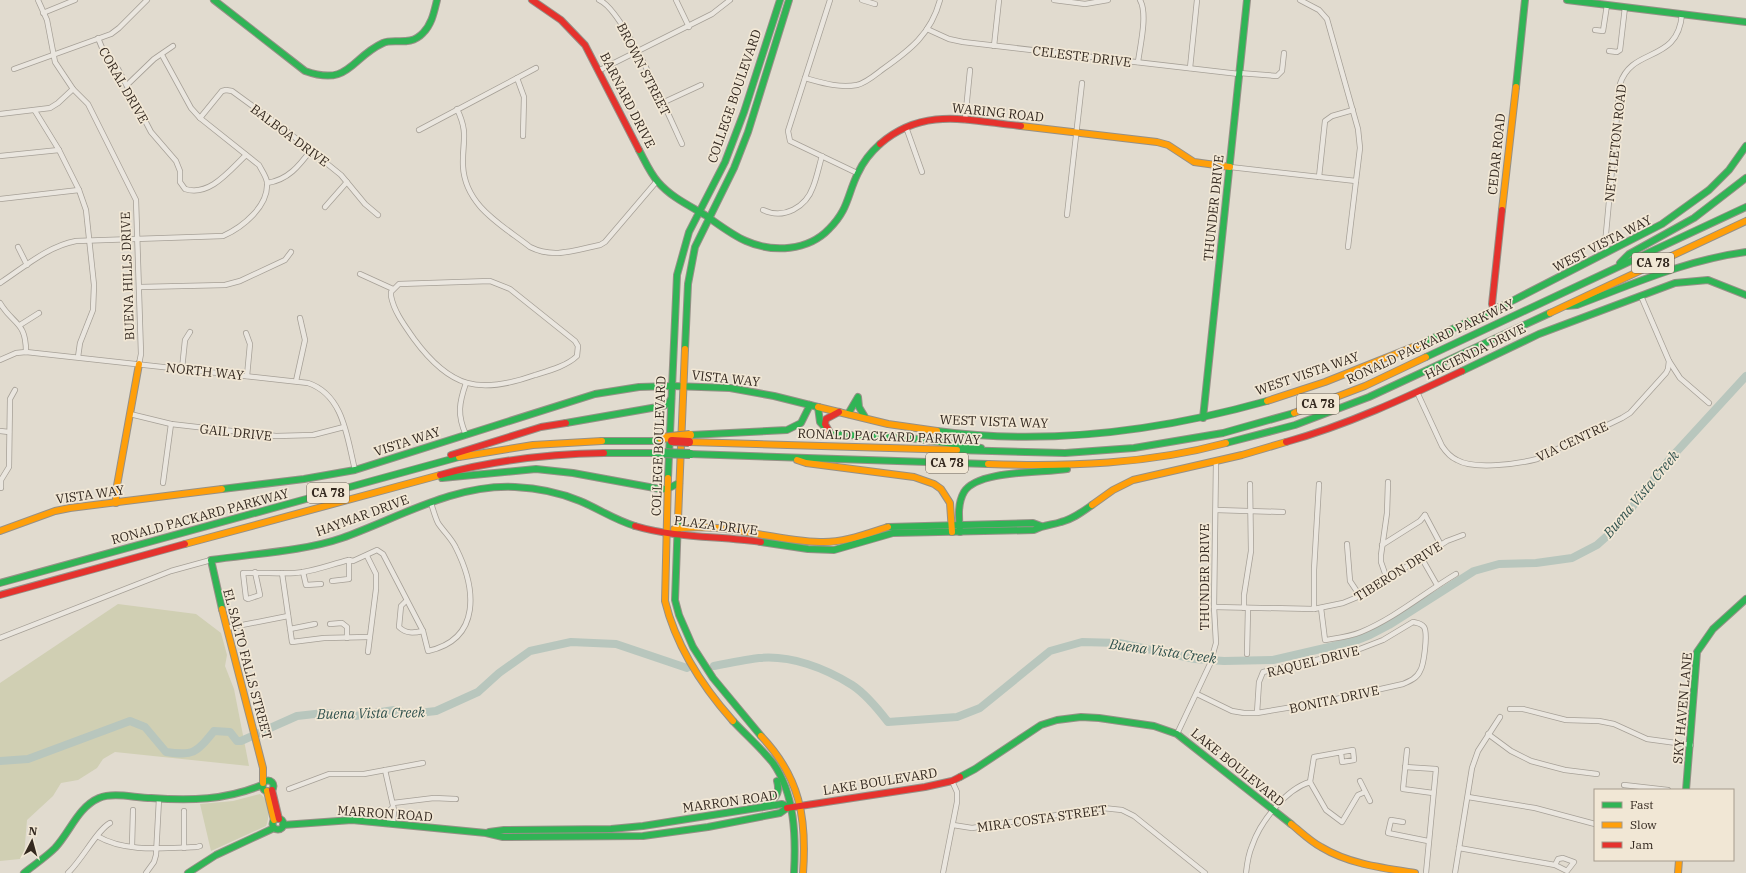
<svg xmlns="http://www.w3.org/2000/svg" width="1746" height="873" viewBox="0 0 1746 873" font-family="'IBM Plex Serif',serif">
<rect width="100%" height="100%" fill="#e1dbcf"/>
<g fill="#d0cfb3">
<path d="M118,604L196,614L221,633L227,655L225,666L234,689L249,766L115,752L103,759L97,768L78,780L61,783L53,796L27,820L24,856L20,859L0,861V683Z"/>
<path d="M260,794C270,800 270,817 266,826L211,851L200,804L233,801Z"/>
</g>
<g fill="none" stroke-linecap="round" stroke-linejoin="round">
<g stroke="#b8c6bd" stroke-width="8">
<path d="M714,666C729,663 744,660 759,658C791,655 825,668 852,685C866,694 878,709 888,722L957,717L980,708L1050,651L1082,642L1119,643L1195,659L1224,661L1273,660L1355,641L1370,635L1389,625L1474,571L1499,564L1536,563L1572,558L1597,545L1616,528L1668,461L1746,376"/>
<path d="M0,761L28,759L130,721L145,727L166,752C194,756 196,753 214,731L230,732L237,741H241L297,716L324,713L355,716L394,710L410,714L436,711L478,692L499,673L530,651L571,642L616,644L687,668"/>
</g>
<g stroke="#a6a097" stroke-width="6">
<g id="street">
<path d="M38,0L47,20L55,62L73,89L88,104L136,200L141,354L139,364"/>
<path d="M599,0C623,9 669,116 682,144"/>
<path d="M676,0L689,27"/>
<path d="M830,0L788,131L790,141L857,173"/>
<path d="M862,0L875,4"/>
<path d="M1054,0L1085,4L1108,0"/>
<path d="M1300,0L1319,10L1327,19L1358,129L1360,148L1348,247"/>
<path d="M43,13L75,0"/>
<path d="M927,29L949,39L963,42L1239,74"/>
<path d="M1595,30L1603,31L1607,5"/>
<path d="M98,38L105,55L118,69L151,132L176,161L180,171V182L185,189C210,197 230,170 246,155"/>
<path d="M994,46L999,0"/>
<path d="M1609,51L1617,52L1620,50L1625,7"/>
<path d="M1138,62C1140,46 1148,14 1140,0"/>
<path d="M1190,68L1197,0"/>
<path d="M14,69L111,34L119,28L147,0"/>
<path d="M600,70L712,14L730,0"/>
<path d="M1239,73L1277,76L1282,71L1284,53"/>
<path d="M517,78L524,97L523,136"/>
<path d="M805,78C823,83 838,88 857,85C866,83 875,75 883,69C910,50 931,34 940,0"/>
<path d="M127,85L154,59L173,46"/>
<path d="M662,103L701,85"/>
<path d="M457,109C469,134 462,141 463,166C465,206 502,225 530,247C554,259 575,250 600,245L605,242L657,181"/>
<path d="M35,111L59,150L79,190L86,210L94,285L93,310L80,343L78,357"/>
<path d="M0,114L50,108L58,103L73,89"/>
<path d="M200,118L222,91L226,90L232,91L288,132L341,175L365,204L378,215"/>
<path d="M965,120L970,70"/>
<path d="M906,127L922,172"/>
<path d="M419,130L536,68"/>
<path d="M0,156L59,150"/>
<path d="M1230,167L1356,181"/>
<path d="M1319,177L1325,121L1332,116L1353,110"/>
<path d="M267,183C288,180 299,166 311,150"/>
<path d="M0,199L79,190"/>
<path d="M325,207L347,182"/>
<path d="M763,210C784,220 806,207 813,187C817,177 819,166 822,156"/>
<path d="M1067,215L1082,83"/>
<path d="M18,247L27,265"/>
<path d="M1608,252L1605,244L1620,84C1632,46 1678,64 1682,14"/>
<path d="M360,274L393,289"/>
<path d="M490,281L510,289L575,341L578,346L577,356C567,366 548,371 535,375C479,395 450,388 414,339C405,326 394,312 391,296V292L399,284Z"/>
<path d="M0,283C23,268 48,246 76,241L223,236C243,227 269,206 267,182C266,176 262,171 259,165L200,118L191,108L162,55"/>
<path d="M140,287L225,285L240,281L285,260L291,252"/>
<path d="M0,303C13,325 26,321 26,352"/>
<path d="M20,325L39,313"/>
<path d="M246,333L250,344L247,376"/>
<path d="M0,360L16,353L26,352L308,383C344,395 347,438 355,470"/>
<path d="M1669,361L1680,378L1709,403"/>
<path d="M182,369L185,340L190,332"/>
<path d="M296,381L305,340L300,318"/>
<path d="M466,383C459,403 457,415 466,435"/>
<path d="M1417,392L1442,446C1446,452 1450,457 1457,460C1474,470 1518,464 1537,459L1622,418L1630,413L1666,373L1668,369L1669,361L1641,296"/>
<path d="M130,414L171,424L276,436L313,435L344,427"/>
<path d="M0,431L9,432"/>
<path d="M163,483L171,424"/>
<path d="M1,488V480L9,467L10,399L15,390"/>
<path d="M1216,510L1283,512"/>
<path d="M1425,515L1441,545"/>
<path d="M1347,544L1350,581L1360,596"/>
<path d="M1382,545L1420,521L1425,515"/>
<path d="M367,556L376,574V589L368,652"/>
<path d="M1421,557L1437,585"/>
<path d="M255,572L260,595L248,599L246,598L243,573C260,572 278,574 295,573C313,572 332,564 349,560L353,561L377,550L383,554L423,631L428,651C482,639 476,588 456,548C452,539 444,532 438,523C435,517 433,509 431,503"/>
<path d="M303,572L306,585L321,584"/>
<path d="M282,573L292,642L324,638L369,637"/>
<path d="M1387,579L1381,562V555L1387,513L1388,482"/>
<path d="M332,581L349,579V560"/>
<path d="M406,601L401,606L399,627C406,634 414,633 423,631"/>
<path d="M1214,607L1314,609L1343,603L1360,596L1447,541L1463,535"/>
<path d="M1244,608V595L1251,551L1250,484"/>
<path d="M1321,608L1325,640C1337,638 1349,637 1361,632C1395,618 1424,593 1456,574"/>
<path d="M1314,609V570L1319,484"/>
<path d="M330,624L342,623L347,627V638"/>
<path d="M227,628L288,616"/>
<path d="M290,629L315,624"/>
<path d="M0,638L171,571L211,560"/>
<path d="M1247,654L1248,608"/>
<path d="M1197,694L1232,711L1244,713H1257L1323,702L1403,684C1410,681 1417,678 1420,671C1424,665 1428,633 1424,627C1421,623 1417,623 1413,622L1383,640L1352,652L1263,672L1259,682L1257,713"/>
<path d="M1510,709H1523L1566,720L1599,721L1614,724L1647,739L1691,745"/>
<path d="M1177,734L1210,664L1216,643L1214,607L1216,461"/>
<path d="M1488,734L1511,751L1531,761L1565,770L1597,774"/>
<path d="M1407,750L1403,789L1433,793"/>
<path d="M1405,767L1436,769L1426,873"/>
<path d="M385,770L394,810L393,824"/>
<path d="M1360,781L1370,801"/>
<path d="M1310,782L1314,757L1353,750L1354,760L1342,762L1341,752"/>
<path d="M1310,782L1326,810L1342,822L1358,795L1365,792"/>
<path d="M1624,785L1668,790"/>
<path d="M289,789L329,774H364L423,763"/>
<path d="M1468,797L1535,808L1595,824"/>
<path d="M393,803L434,798L456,799"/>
<path d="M1403,822L1391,820L1388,833L1428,841"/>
<path d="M389,824L390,810L393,807"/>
<path d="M953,825L972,828L1103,808L1122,810L1134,816L1205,873"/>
<path d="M97,836C126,853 164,848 197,847L200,846"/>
<path d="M132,846L133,810"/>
<path d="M184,848V811"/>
<path d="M1459,848L1555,865L1567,871L1574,862L1563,858L1558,859L1555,865"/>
<path d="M68,873C82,860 97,830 110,823"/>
<path d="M146,873L154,862L156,855L159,799"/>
<path d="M943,873L957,802V792L952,781"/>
<path d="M1246,873C1247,864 1248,855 1252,846C1260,822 1286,789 1310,782"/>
<path d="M1455,873L1472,768L1478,751L1500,717"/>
</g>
</g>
<g stroke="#969087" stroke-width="8">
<g id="fast">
<path d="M214,0L305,71C350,87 350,58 383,43C394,38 410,47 423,33C432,24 434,12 437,0"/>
<path d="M1567,0L1746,22"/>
<path d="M1516,87L1525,0"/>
<path d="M639,150C645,161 650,173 658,182C671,197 688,205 705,215C718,224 732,235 746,241C773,253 808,251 829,229C849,209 847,195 858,173C863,162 871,152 880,144"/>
<path d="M1620,263L1629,254L1694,218L1746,178"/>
<path d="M1567,306L1577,305C1633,284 1686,260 1746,252"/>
<path d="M1418,345L1514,300L1662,224L1709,190L1729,170L1746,146"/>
<path d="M685,349L688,284L695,247L734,168L748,132L789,0"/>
<path d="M1426,357L1746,207"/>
<path d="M1462,371L1539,334L1675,283L1708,280L1746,295"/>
<path d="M672,386L730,388L774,396L818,407"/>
<path d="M818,407L820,422L831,434L919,439L981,448"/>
<path d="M848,414L858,397L859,407L865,417"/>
<path d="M1203,418L1247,0"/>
<path d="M566,423L663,406L668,404L671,399"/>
<path d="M937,431C1049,446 1160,431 1267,401"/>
<path d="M690,435L787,430L801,423L810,405"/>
<path d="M602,441H661"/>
<path d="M1226,443L1295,425L1369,397L1550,313"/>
<path d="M957,450L1065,453L1134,448L1223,433L1294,413"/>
<path d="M604,453H660"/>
<path d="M690,454L988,464"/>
<path d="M442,478L536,469L573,473L660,489H667L679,483"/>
<path d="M668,478L677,275L689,232L725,162L744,112L780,0"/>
<path d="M222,489L304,479L355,470L595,394L639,387L672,386"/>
<path d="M678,519L675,600L679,615L693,647L713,678L761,736"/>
<path d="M888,527L1033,523L1041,526"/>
<path d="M960,532C959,519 957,504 964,492C977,470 1042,473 1067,469"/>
<path d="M761,542L808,549L834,550L893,533L1034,530C1043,525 1052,525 1061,522C1073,519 1082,512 1092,505"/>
<path d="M0,583L459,457"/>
<path d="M222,609L211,560C251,554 305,551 342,538C398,518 454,484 515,487C536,488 561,493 580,501C599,509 615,520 635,526"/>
<path d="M733,721C746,735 761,748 773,763C795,794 796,837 794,873"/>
<path d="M960,777L975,769L1041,725L1057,720L1081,717L1099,718L1154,726L1177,734L1291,824"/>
<circle cx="268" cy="786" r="5.5"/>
<path d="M1686,790L1697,652L1713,629L1746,599"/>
<path d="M763,807C774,800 781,795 777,781"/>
<circle cx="278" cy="824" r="5.5"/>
<path d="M283,825L352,820L486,833L503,837L643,836L708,827L780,813L787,808"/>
<path d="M489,832L504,830L611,829L643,826L782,804L789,807"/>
<path d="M24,873C34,865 46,857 55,848C70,832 78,807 99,798C114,792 135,798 151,798C190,801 226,800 262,785"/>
<path d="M188,873L216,855L274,828"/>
</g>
</g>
<g stroke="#969087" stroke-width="8">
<g id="slow">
<path d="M1021,126L1157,142L1168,145L1194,162L1230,167"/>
<path d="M1502,210L1516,87"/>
<path d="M1550,313L1746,221"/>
<path d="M1267,401L1325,382L1418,345"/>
<path d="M818,407L888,424L937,431"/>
<path d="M1294,413L1365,386L1426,357"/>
<path d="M689,442L957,450"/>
<path d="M459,457L533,445L602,441"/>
<path d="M797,460L806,463L914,477L934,484L941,489L950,503L952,532"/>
<path d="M988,464C1068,467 1149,464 1226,443"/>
<path d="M668,478L665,601C676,646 702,686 733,721"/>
<path d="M116,503V491L139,364"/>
<path d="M1092,505L1113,490L1133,480L1242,455L1286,442"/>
<path d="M678,519L685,349"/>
<path d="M674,529C721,521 773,541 820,542C843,543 866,534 888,527"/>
<path d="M0,531L55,511L70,508L222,489"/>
<path d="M185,544L440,475"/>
<path d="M222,609L263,768V783"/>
<path d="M761,736C800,777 807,818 803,873"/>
<path d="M267,791L274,820"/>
<path d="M1291,824C1301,832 1310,841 1321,847C1349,864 1382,868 1415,873"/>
<path d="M1678,873L1679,860"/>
</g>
</g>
<g stroke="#969087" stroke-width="8">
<g id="jam">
<path d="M532,0L561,20L585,45L639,150"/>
<path d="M880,144C924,106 969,121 1021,126"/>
<path d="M1494,310L1492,304L1502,210"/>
<path d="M829,431L825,424L826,419L839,412"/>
<path d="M1286,442C1347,425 1405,398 1462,371"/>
<path d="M451,455L541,427L566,423"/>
<path d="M440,475C494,460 548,454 604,453"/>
<path d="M635,526C675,538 719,536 761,542"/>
<path d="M0,595L185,544"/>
<path d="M272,790L279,819"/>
<path d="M787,808L925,787L952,781L960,777"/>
</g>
</g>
<use href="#street" stroke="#eae6df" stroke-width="4.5"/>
<use href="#fast" stroke="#30b455" stroke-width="6"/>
<use href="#slow" stroke="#ff9f0a" stroke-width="6"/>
<use href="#jam" stroke="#e5322d" stroke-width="6"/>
<g stroke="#8c867e" stroke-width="10" stroke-linecap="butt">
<path id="fast-bridge" d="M660,453L690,454"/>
</g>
<g stroke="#8c867e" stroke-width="10" stroke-linecap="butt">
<path id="slow-bridge" d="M661,438L690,435"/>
</g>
<g stroke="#8c867e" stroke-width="10" stroke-linecap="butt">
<path id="jam-bridge" d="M672,441L689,442"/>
</g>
<use href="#fast-bridge" stroke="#30b455" stroke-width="8"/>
<use href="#slow-bridge" stroke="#ff9f0a" stroke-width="8"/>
<use href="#jam-bridge" stroke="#e5322d" stroke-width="8"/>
</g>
<g text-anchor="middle" stroke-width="3.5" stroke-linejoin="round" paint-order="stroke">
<g fill="#f1e7d5" stroke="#6d6256" stroke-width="1">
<rect x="1632" y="253" width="42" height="20" rx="3"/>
<rect x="1297" y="394" width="42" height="20" rx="3"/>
<rect x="926" y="453" width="42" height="20" rx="3"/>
<rect x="307" y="483" width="42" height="20" rx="3"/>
</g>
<g font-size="12" font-weight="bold" fill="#342920">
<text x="1653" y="267">CA 78</text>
<text x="1318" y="408">CA 78</text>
<text x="947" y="467">CA 78</text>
<text x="328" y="497">CA 78</text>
</g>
<g font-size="13" fill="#342920" stroke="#f1e7d5">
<text transform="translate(1082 56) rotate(7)" y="5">CELESTE DRIVE</text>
<text transform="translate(644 69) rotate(63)" y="5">BROWN STREET</text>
<text transform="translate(124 85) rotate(60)" y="5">CORAL DRIVE</text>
<text transform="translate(734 96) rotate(-71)" y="5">COLLEGE BOULEVARD</text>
<text transform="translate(628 100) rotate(63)" y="5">BARNARD DRIVE</text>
<text transform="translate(998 112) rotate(6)" y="5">WARING ROAD</text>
<text transform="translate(290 135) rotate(37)" y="5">BALBOA DRIVE</text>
<text transform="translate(1615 143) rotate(-84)" y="5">NETTLETON ROAD</text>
<text transform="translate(1496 154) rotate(-84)" y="5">CEDAR ROAD</text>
<text transform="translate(1213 208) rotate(-84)" y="5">THUNDER DRIVE</text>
<text transform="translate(1602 243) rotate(-27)" y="5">WEST VISTA WAY</text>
<text transform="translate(127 276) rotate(-92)" y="5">BUENA HILLS DRIVE</text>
<text transform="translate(1430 341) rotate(-25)" y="5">RONALD PACKARD PARKWAY</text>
<text transform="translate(1475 351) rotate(-26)" y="5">HACIENDA DRIVE</text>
<text transform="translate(205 371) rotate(6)" y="5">NORTH WAY</text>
<text transform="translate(1307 373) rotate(-19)" y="5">WEST VISTA WAY</text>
<text transform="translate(726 378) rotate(6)" y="5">VISTA WAY</text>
<text transform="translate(994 421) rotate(2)" y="5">WEST VISTA WAY</text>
<text transform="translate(236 432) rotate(6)" y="5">GAIL DRIVE</text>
<text transform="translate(889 436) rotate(2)" y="5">RONALD PACKARD PARKWAY</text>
<text transform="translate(407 441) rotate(-18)" y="5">VISTA WAY</text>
<text transform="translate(1572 441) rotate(-25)" y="5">VIA CENTRE</text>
<text transform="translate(658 446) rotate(-88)" y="5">COLLEGE BOULEVARD</text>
<text transform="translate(90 494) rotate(-8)" y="5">VISTA WAY</text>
<text transform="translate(362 515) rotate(-20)" y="5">HAYMAR DRIVE</text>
<text transform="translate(200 516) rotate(-15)" y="5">RONALD PACKARD PARKWAY</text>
<text transform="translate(716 525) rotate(7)" y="5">PLAZA DRIVE</text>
<text transform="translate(1398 571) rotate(-32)" y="5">TIBERON DRIVE</text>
<text transform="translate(1204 577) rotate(-90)" y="5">THUNDER DRIVE</text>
<text transform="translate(1313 661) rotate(-14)" y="5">RAQUEL DRIVE</text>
<text transform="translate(248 664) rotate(75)" y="5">EL SALTO FALLS STREET</text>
<text transform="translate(1334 699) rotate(-12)" y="5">BONITA DRIVE</text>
<text transform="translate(1682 708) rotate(-85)" y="5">SKY HAVEN LANE</text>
<text transform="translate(1238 767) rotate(39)" y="5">LAKE BOULEVARD</text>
<text transform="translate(880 781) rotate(-9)" y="5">LAKE BOULEVARD</text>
<text transform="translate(730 801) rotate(-8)" y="5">MARRON ROAD</text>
<text transform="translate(385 813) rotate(4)" y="5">MARRON ROAD</text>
<text transform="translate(1042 818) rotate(-8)" y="5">MIRA COSTA STREET</text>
</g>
<g font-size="14" font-style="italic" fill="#31524e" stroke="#f1e7d5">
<text transform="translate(1641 494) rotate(-50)" y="5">Buena Vista Creek</text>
<text transform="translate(1163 651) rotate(8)" y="5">Buena Vista Creek</text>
<text transform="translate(371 713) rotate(-1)" y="5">Buena Vista Creek</text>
</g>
</g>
<rect x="1594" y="789" width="140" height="72" fill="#f1e7d5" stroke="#a59b8d"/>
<rect x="1602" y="802" width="20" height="6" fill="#30b455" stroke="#a59b8d"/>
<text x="1630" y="809" font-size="12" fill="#342920">Fast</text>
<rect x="1602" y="822" width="20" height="6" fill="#ff9f0a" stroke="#a59b8d"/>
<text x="1630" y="829" font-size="12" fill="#342920">Slow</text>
<rect x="1602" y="842" width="20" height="6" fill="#e5322d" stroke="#a59b8d"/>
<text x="1630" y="849" font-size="12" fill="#342920">Jam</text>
<g transform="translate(32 841) rotate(6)" stroke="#f1e7d5" stroke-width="3" paint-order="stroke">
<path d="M0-3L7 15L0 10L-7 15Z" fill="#342920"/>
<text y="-6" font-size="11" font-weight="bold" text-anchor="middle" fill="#342920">N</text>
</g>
</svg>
